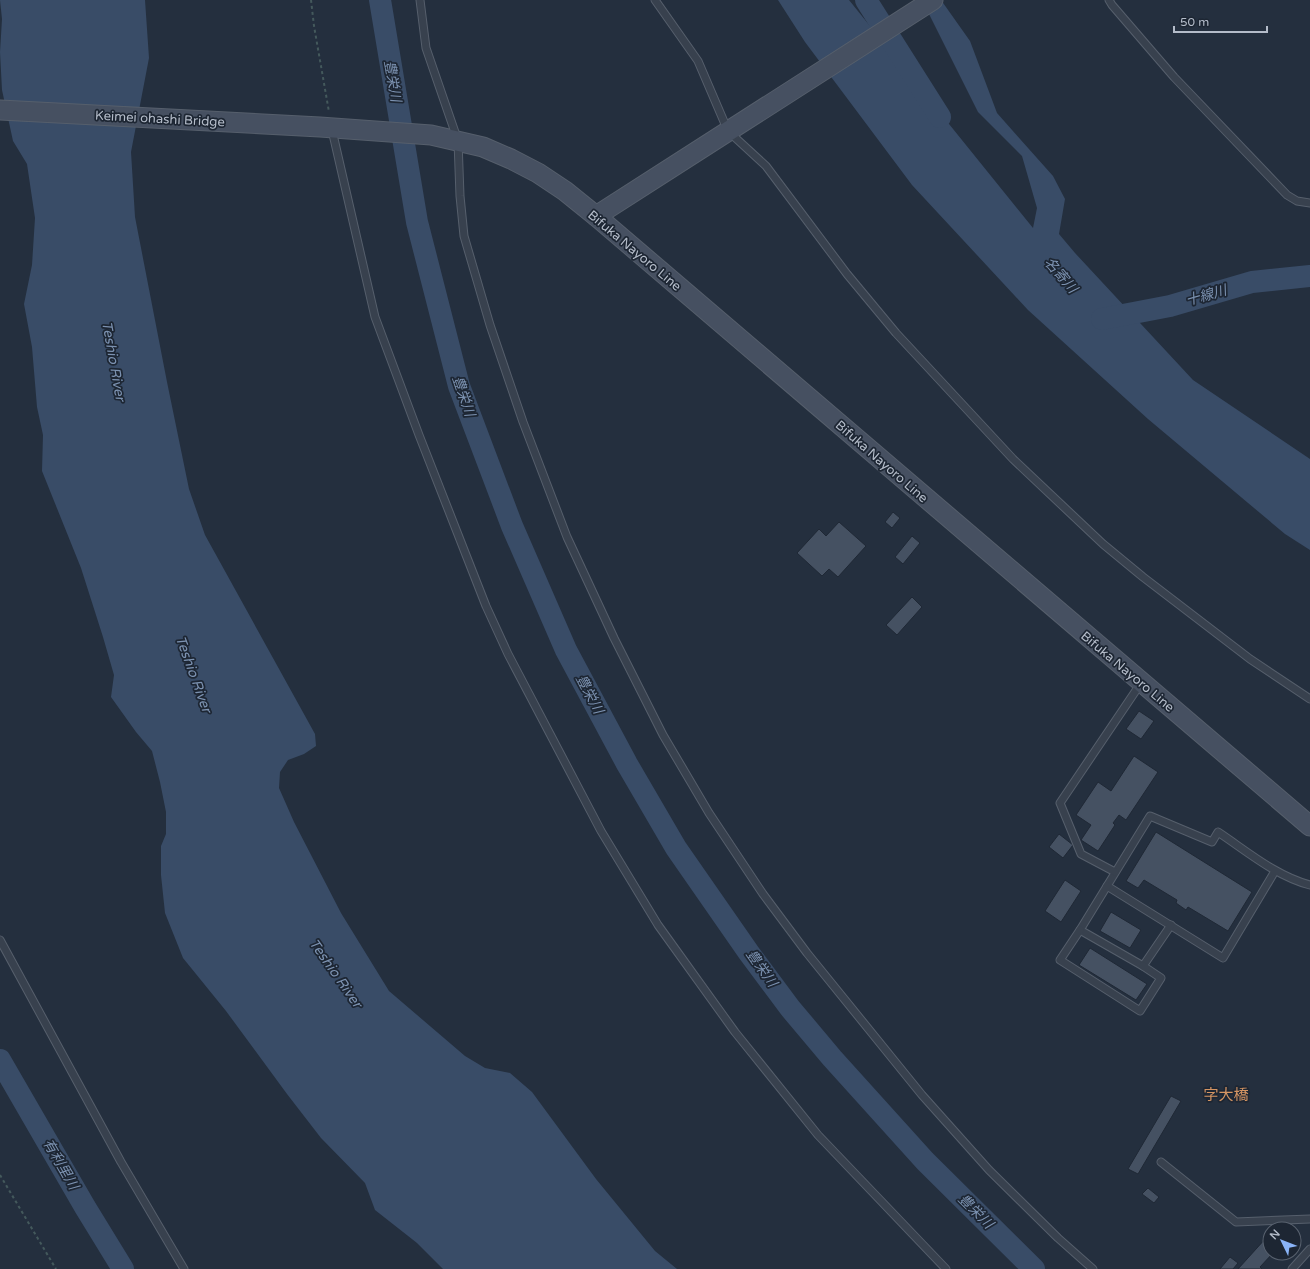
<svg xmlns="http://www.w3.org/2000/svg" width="1310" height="1269" viewBox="0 0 1310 1269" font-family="'Varela Round','Noto Sans JP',sans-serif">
<rect width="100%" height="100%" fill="#242f3e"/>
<g fill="#394c67">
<path d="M0,0H145L149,58L131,152L135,217L167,382L189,489L205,535L315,734L316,746L304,754L288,760L280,772L279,788L294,822L341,913L389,991L465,1056L485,1068L510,1073L532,1092L596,1179L655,1251L677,1269H443L417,1243L375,1210L365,1183L321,1138L287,1094L226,1011L183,958L165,913L161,875V846L166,834V812L160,782L152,751L136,732L111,697L114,675L103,637L81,568L42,471L43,435L37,407L32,347L24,304L32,265L35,218L27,164L13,141L2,90L0,52L2,19Z"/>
<path d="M778,0H849L1033,228L1037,208L1022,156L978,112L922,0H941L970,41L997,113L1053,176L1065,199L1059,234L1075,253L1193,380L1310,459V550L1285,534L1148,419L1028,310L912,185L805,42Z"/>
</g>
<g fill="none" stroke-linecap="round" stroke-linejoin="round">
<g stroke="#394c67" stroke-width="22">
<path d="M380,0L417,222L459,386L512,526L566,650L627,764L676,848L749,953L790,1008L832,1058L925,1161L1034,1269"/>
<path d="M866,0L940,117"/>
<path d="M1102,319L1170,306L1252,282L1310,276"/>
<path d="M0,1060L85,1207L123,1269"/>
</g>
</g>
<g fill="#455162" stroke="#1f2835">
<path d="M893,512L900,518L892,528L885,522Z"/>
<path d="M839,522L866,546L838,577L829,569L822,576L797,553L819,529L826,536Z"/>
<path d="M912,536L920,543L903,564L895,557Z"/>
<path d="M912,597L922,607L897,635L886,625Z"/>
<path d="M1139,711L1154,721L1141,739L1126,729Z"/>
<path d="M1134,756L1158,772L1126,820L1119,815L1113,823L1115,825L1098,851L1081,840L1091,825L1076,815L1098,782L1111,791Z"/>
<path d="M1156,832L1252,892L1228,931L1188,907L1186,910L1176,903L1177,900L1144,880L1138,888L1126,881Z"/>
<path d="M1059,834L1073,845L1063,858L1049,847Z"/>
<path d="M1065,880L1081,891L1061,922L1045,911Z"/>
<path d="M1111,912L1141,930L1130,948L1100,931Z"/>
<path d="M1090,948L1147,984L1136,1000L1079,965Z"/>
<path d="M1171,1096L1181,1101L1138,1174L1128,1169Z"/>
<path d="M1148,1188L1159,1197L1154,1203L1142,1194Z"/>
<path d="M1266,1238L1270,1241V1253H1273L1260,1267L1262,1269H1238Z"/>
<path d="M1230,1257L1238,1263L1233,1269H1220Z"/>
</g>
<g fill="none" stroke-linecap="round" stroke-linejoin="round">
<g stroke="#565f6c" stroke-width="9">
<g id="lane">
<path d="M420,0L426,48L458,141L460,196L464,236L490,325L523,422L567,537L614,638L663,735L709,813L763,894L807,953L922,1095L989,1170L1058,1238L1093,1269"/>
<path d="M655,0L698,61L728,131L766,166L847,274L896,333L1013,459L1103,544L1143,577L1250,659L1310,699"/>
<path d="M1109,0L1112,5L1174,77L1287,195L1297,201L1310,203"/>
<path d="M332,130L375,317L419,435L486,606L508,654L601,831L658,925L735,1032L818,1135L946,1269"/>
<path d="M1275,871L1223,958L1107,886L1150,816L1212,842L1218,832C1248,852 1276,876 1310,885"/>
<path d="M1115,872L1081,854L1060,803L1141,683"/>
<path d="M1107,886L1080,930L1143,966L1171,925"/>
<path d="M1080,930L1060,960L1140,1011L1161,978L1143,966"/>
<path d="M0,940L121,1162L184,1269"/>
<path d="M1161,1162L1236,1222L1310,1219"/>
<path d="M1292,1269L1310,1249"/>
</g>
</g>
<g stroke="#565f6c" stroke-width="21">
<g id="secondary">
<path d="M0,110L320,127L431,135L483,147L511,159L538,173L565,191L596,216L1310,826"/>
<path d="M596,216L933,0"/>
</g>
</g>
<g stroke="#44595c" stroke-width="2" stroke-dasharray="3 3" stroke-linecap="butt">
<path d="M311,0L314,26L329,112"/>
<path d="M0,1175L56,1269"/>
</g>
<use href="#lane" stroke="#38414e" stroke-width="7"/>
<use href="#secondary" stroke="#465061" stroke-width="19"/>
</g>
<g text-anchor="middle" stroke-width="3.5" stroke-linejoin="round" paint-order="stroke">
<g font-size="13" fill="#b4bcc9" stroke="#1d2633">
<text transform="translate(160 118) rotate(3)" y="5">Keimei ohashi Bridge</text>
<text transform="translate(635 250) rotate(40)" y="5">Bifuka Nayoro Line</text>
<text transform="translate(882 461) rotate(41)" y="5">Bifuka Nayoro Line</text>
<text transform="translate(1128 671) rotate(40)" y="5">Bifuka Nayoro Line</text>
</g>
<g font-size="14" font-style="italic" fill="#7c92b1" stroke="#1d2633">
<text transform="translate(393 81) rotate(80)" y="5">豊栄川</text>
<text transform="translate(1061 275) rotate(49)" y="5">名寄川</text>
<text transform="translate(1206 295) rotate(-16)" y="5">十線川</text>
<text transform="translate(114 361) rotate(80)" y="5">Teshio River</text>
<text transform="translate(464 396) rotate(71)" y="5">豊栄川</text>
<text transform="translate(194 674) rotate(70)" y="5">Teshio River</text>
<text transform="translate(590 694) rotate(62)" y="5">豊栄川</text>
<text transform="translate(762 968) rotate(55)" y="5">豊栄川</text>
<text transform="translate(336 973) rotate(55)" y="5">Teshio River</text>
<text transform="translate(61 1164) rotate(60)" y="5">有利里川</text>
<text transform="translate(976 1211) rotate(45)" y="5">豊栄川</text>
</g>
<g font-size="15" fill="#d59563" stroke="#1d2633">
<text x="1226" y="1100">字大橋</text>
</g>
</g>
<g transform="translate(1282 1241) rotate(313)"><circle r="19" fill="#1d2633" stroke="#59626f"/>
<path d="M0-3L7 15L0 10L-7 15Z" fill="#8ab4f8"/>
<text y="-6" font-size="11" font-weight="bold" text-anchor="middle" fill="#b4bcc9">N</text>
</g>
<path d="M1174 26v6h93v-6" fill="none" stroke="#b4bcc9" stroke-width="2"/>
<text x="1180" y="26" font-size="12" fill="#b4bcc9" stroke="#1d2633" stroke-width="3" paint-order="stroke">50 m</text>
</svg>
